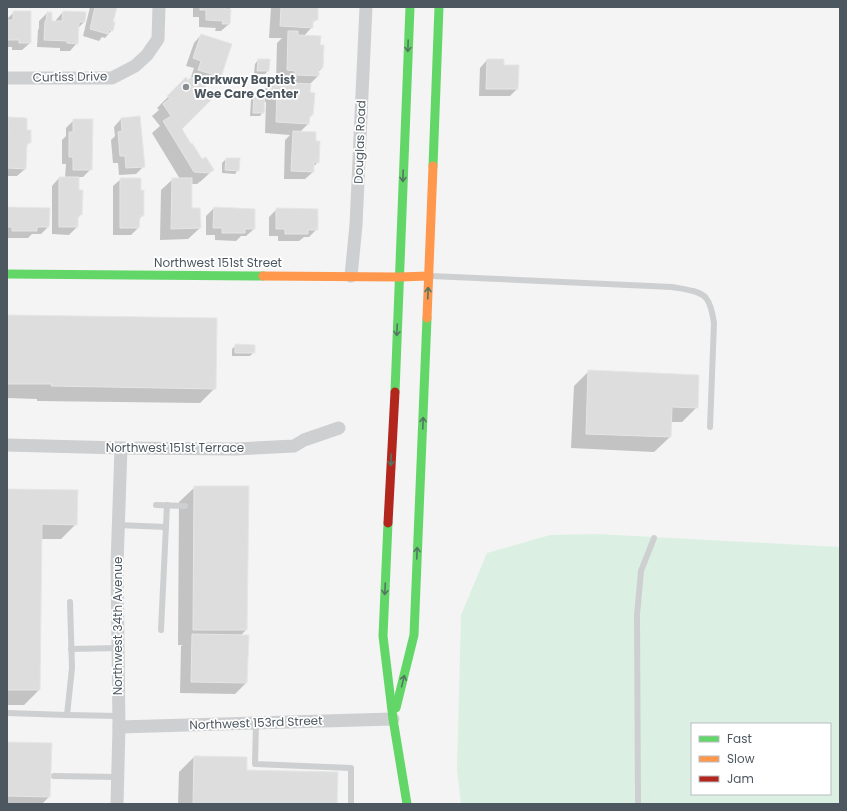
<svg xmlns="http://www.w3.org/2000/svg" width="847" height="811" viewBox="0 0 847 811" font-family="Poppins,sans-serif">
<rect width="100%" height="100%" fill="#f4f4f4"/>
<path fill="#dbf0e2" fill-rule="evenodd" d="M598,534L840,547V804H461L457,769L461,615L487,553L550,535ZM692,724H830V794H692Z"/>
<g fill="#0003">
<path d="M90,7H116L112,22V30L105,38L102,37L99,41L83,36Z"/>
<path d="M193,7H233L232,8H230L229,24L221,31H215L216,28L199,27V17H193Z"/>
<path d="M271,7H317V19L312,23V27L303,37L319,46H323L322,68L318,72V76L310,84L309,93L314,94L312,115L308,119V124L300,132L318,162L313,167V172L305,179H284L285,140L290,135L265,133L266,102H263V112L260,116H250L251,99L254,95H259L269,85L275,86L280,82L276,81L277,43L282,38H269Z"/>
<path d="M14,12L30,43L22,50H12V47H7V19Z"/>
<path d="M63,12L84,22L78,28L77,43L70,51H60V48L37,47L38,30L39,28V21L47,13L51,22H55L56,20Z"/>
<path d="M201,35L231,44L220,77L213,84L192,77L181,129L202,161L213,170L201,181L197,184H191V209L200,228L188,239L160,240L161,190L173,179H180L152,133L160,126L152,116L159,110L157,108L186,79L188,81L191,77L194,68L186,66L194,43Z"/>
<path d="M258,60L268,71L265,74H254L255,64Z"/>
<path d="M487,60L503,66L517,89L510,96H479L480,68Z"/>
<path d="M8,118L26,119V131L30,142L26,146L25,169L17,176H7V119Z"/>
<path d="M121,119L144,166L136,174L119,175L118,163H113L111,140L115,136L114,127Z"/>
<path d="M74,120L91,169L83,177H78V191L81,214L77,219V227L69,235L52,234V186L59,178H65L66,164H62V140L66,136V128Z"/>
<path d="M226,159L238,170L235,174L222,173V163Z"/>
<path d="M121,179L143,215L138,220V228L131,235H113V186Z"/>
<path d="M7,208L48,227L41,234H32L28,238H7Z"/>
<path d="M214,208L254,229L246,236H241L236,241L215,240V235H206V216Z"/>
<path d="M277,209L317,229L309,237H304L299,241H278V236H269V217Z"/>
<path d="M7,316L215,388L200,403L37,401V399L7,398Z"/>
<path d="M236,345L254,352L250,356H232V349Z"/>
<path d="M589,371L697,407L682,422H670V437L654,452L571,448L574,386Z"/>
<path d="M195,487L246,630L240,636H248L246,683L235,694L180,693L181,646L183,645H178L179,502Z"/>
<path d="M7,490L76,524L61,539H41L39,690L24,705H7Z"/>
<path d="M7,743L51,744L49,797L42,804H7Z"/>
<path d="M194,757L246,771L336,804H178L179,772Z"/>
</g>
<g fill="#ddddde" stroke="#e5e6e6">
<path d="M95,7H117L113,22H115L113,31L109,30L108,34L90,29Z"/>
<path d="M200,7H225V9H231L230,24H222L223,21L206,20V10H200Z"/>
<path d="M281,7H318V20H313V28L280,26Z"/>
<path d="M13,11H31V43H19V40H7V20H13Z"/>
<path d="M63,11L86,12L85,22H79L78,44L67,43V41L44,40L45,21H46L47,12H52V21H62Z"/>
<path d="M288,31H298V35L321,36L320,45H324L323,68H319V76L295,75V71L287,70Z"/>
<path d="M201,34L232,44L221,77L198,70L201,61L193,58Z"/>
<path d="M258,59H270L269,71H257Z"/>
<path d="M487,59H504V65H519L518,89H486Z"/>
<path d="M186,77L188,80L191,77L206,86L204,89L213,98L182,129L191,144L192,143L202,159L206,157L214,170L209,173L194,172L163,121L171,116L163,104L170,98L167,96Z"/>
<path d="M278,82L311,84L310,92L315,93L313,115H310L309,124L276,122L277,91L268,90V84L277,85Z"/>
<path d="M254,94H265L264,113H253Z"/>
<path d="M140,116L145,167L126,168L125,156H120L118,132L122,131L121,118Z"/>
<path d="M8,117L27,118V130H31V143H27L26,169L7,168Z"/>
<path d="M73,119H93L92,170H73V157H69V132H73Z"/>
<path d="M293,131L316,132V141H320L319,163L314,162V172L291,171Z"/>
<path d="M226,158H240L239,171L225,170Z"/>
<path d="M59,177H79V190H83L82,215H78V227H59Z"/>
<path d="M120,178H141V190H144V216H140L139,228H120Z"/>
<path d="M172,178H192V208H200L201,228L171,229Z"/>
<path d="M7,207L50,208L49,227H37V231H12V227H7Z"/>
<path d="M214,207L255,209V229H245V233H222V228H213Z"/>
<path d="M276,208L318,209V230H308V234H285V229H276Z"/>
<path d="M7,315L217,318L216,389L51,386L52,384H7Z"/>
<path d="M235,344L255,345V353H235Z"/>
<path d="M588,370L699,375L698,408L672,407L671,437L586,434Z"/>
<path d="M194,486H249L247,630H193Z"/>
<path d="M7,489L78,490L77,525L42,524L40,690H7Z"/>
<path d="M192,634L249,635L247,683L191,682Z"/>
<path d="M7,742L52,743L50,797L7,796Z"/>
<path d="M194,756L247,757V770L338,772L337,804H193Z"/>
</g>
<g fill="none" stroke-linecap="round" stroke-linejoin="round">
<g stroke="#cecfd1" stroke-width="6">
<path d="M431,276L672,287C682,289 699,290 706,298C710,303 713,316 714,323L710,427"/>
<path d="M156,505L185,506"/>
<path d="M118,525L166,527"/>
<path d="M161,630L167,505"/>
<path d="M71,649L118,648"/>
<path d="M7,713L67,715L72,668L70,602"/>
<path d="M67,715L118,716"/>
<path d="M256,723L255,764L351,768V804"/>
<path d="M54,776L117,777"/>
<path d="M638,804L637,615L641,571L654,538"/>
</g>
<g stroke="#cecfd1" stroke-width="13">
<path d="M7,78H112L135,66L147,55L158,39L159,7"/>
<path d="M351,276L356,225L366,7"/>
<path d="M7,445L121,448L236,449L294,446L304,440L339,428"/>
<path d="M119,727L393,719"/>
<path d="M117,804L119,727L117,565L121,448"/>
</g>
<g stroke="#63d668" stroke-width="9">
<path d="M433,166L439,7"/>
<path d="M7,274L263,276"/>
<path d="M395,392L410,7"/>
<path d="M388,523L383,636L393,719L407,804"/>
<path d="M396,708L414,635L427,318"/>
</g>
<g stroke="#ff974d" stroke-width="9">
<path d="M263,276L399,277L429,276"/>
<path d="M427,318L433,166"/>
</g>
<path stroke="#b3261e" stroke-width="9" d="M388,523L395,392"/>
</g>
<defs><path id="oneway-shaft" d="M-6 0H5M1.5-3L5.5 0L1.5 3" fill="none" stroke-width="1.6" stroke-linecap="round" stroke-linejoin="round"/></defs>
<g stroke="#527761">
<use href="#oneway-shaft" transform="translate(408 46) rotate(92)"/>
<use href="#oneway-shaft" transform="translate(403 176) rotate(92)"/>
<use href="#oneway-shaft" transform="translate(428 293) rotate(-88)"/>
<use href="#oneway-shaft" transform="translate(397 330) rotate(93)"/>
<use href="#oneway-shaft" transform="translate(423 423) rotate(-88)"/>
<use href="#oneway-shaft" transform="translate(391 460) rotate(93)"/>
<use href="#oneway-shaft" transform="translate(417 553) rotate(-88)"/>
<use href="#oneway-shaft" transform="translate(385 589) rotate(93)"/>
<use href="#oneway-shaft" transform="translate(403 681) rotate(-76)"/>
</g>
<circle fill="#878e93" stroke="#fff" stroke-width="1.5" cx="186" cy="87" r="4"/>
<g text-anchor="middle" stroke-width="3.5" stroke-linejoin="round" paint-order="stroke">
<g font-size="12" fill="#4c575f" stroke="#fff">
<text transform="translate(70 77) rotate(-1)" y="4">Curtiss Drive</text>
<text transform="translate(360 142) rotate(-88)" y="4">Douglas Road</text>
<text x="218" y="267">Northwest 151st Street</text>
<text x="175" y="452">Northwest 151st Terrace</text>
<text transform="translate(118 626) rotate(-90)" y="4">Northwest 34th Avenue</text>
<text transform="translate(256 723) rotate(-2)" y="4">Northwest 153rd Street</text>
</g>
<g font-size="12" font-weight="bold" fill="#4c575f" stroke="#fff" text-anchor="start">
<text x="194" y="84">Parkway Baptist<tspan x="194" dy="14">Wee Care Center</tspan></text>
</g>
</g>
<rect width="847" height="811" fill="none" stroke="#4c575f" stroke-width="16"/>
<rect x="691" y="723" width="140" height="72" fill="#ffffff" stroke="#b7bcbf"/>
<rect x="699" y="736" width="20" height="6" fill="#63d668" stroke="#b7bcbf"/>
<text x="727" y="743" font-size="12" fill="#4c575f">Fast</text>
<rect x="699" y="756" width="20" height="6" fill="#ff974d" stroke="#b7bcbf"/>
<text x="727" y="763" font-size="12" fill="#4c575f">Slow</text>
<rect x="699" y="776" width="20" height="6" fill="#b3261e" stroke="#b7bcbf"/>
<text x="727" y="783" font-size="12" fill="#4c575f">Jam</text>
</svg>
